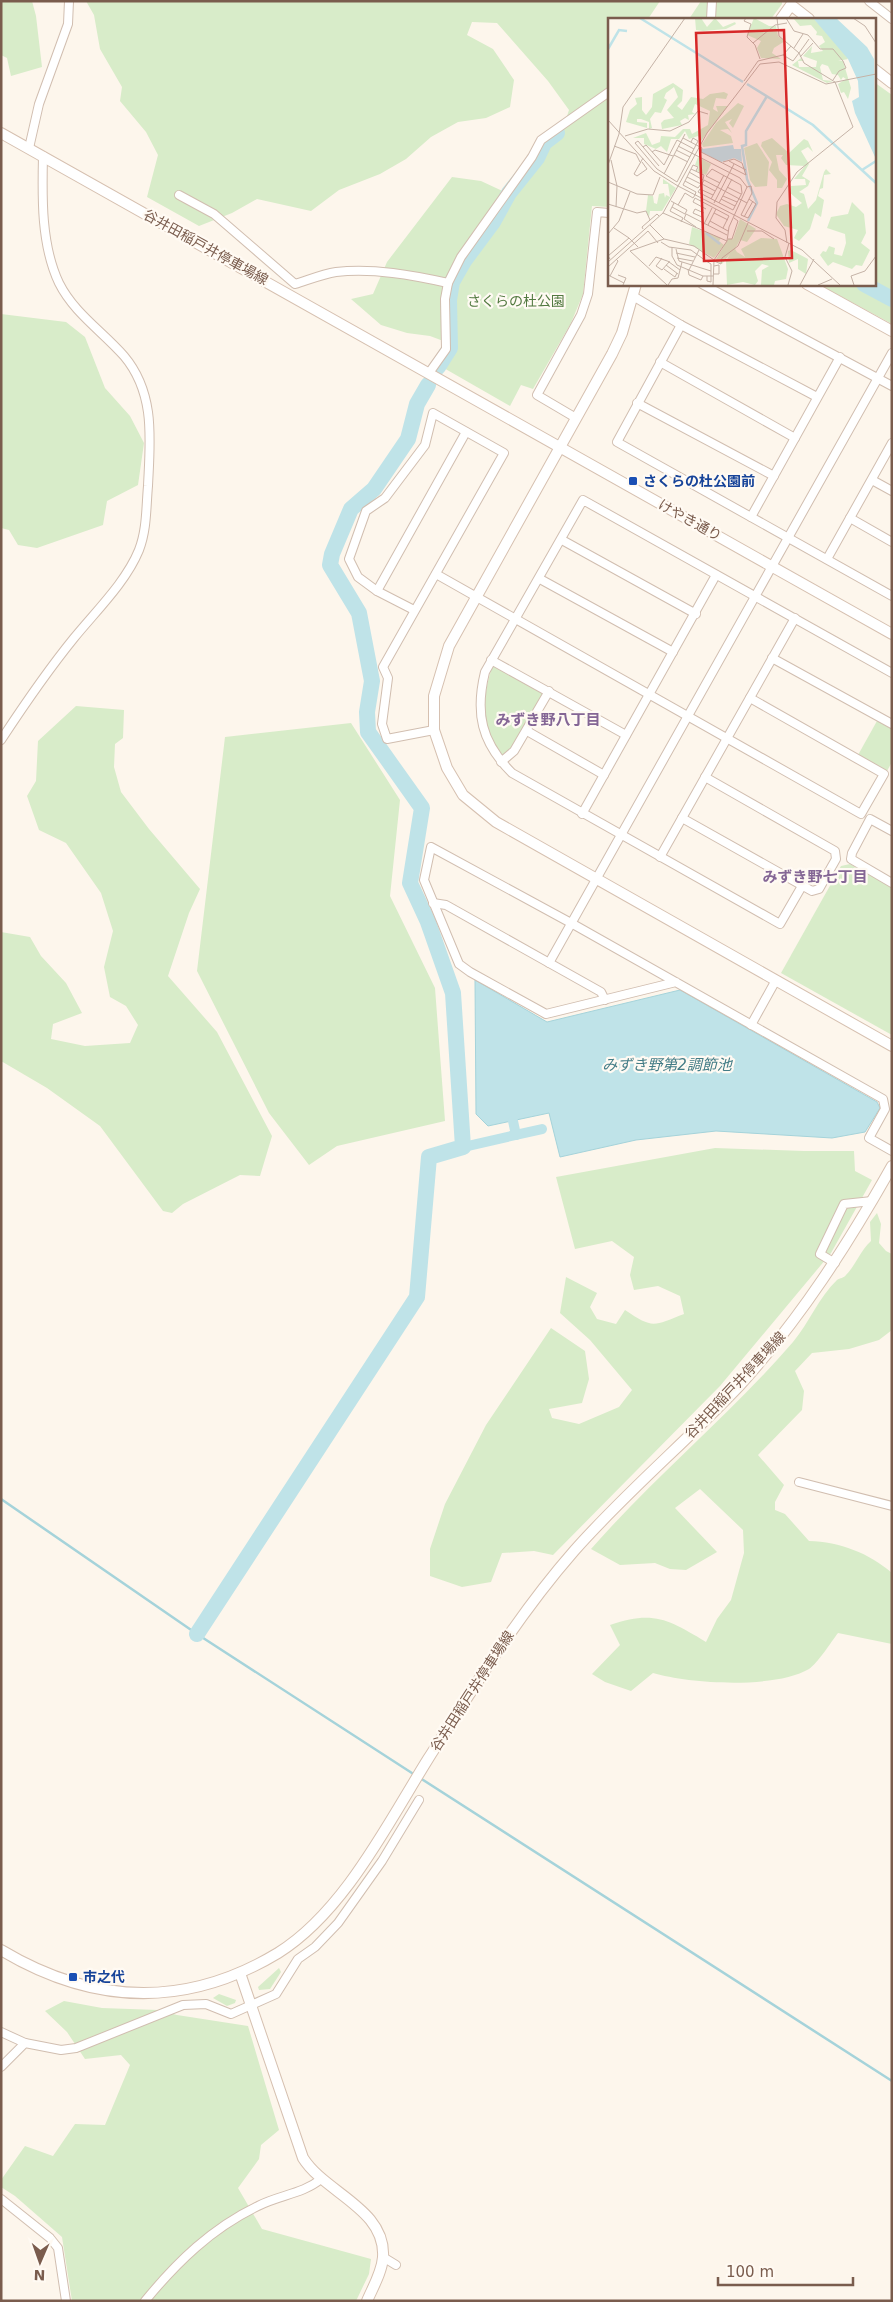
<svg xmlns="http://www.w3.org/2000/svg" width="893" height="2302" viewBox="0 0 893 2302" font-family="'DejaVu Sans','Noto Sans JP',sans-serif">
<rect width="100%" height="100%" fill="#fdf6ec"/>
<g fill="#d8ecc9">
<path d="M1,1H32L36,16L42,67L11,76L7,58L1,55Z"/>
<path d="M86,1H660L648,19H609V207L592,206L583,294L571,323L533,389L521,385L510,406L442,367L454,345L430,336L407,333L381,325L351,299L373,294L387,262L452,177L481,181L513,196L548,146L560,137L569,110L548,81L497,23L472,22L467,35L493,49L514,80L510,107L486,118L458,122L431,137L406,159L380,174L339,190L311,211L257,199L232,213L199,226L147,197L158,155L146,132L120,101L122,87L100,49L94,15Z"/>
<path d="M701,1H782V4L771,19H689Z"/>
<path d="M874,82L892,95V324L818,284H874Z"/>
<path d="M1,314L66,322L85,337L105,388L130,416L144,443L138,485L107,501L103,525L37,548L18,545L9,530L1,528Z"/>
<path d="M492,667H496L542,691L543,696L512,750L502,757C481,725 481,703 492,667Z"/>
<path d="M76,706L124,710L123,738L115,744L114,767L121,792L149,829L200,889L189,913L168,976L217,1032L272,1136L260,1176L240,1175L183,1204L172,1213L163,1211L100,1126L47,1088L1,1061V932L30,937L41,956L66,983L82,1013L53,1024L51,1039L85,1046L130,1043L138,1025L126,1006L110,997L104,967L113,931L101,893L66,843L39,830L27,796L36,781L38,741Z"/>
<path d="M877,721L892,729V762L887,771L858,755Z"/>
<path d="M351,723L400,800L390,896L435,988L445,1121L337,1146L309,1165L269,1113L197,971L225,737Z"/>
<path d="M850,864L892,887V1035L781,973L841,866Z"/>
<path d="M715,1148L804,1151H854L855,1171L872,1180L831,1253L720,1386L553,1555L534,1551L502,1553L491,1582L462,1587L430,1576V1549L445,1504L486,1425L551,1328L585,1351L589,1379L582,1403L549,1409L552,1418L579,1424L619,1407L632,1390L590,1340L560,1313L566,1277L597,1293L590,1307L597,1319L616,1324L625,1310C653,1329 653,1326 684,1314L680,1296L658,1286L634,1290L630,1275L634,1257L612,1241L575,1249L556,1177Z"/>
<path d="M877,1213L881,1224L879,1243L886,1251L892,1254V1330L879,1340L849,1349L812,1353L795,1371L804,1391L802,1410L758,1455L784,1485L775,1502V1510L785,1514L809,1541C840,1542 869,1553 892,1573V1644L838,1633C831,1642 818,1663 809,1669C775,1689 690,1684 653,1673L631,1691L605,1682L592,1674L620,1645L610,1625C654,1610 669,1620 706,1642L717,1619L731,1600L744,1553L743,1530L700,1489L675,1508L717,1552L686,1570L670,1569L655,1563L620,1565L591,1549C655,1476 730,1415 793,1342C809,1323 819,1297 837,1280C840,1278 844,1278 846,1275C856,1265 860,1251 871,1241L870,1222Z"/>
<path d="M279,1968L281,1972L270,1989L259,1990L258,1987Z"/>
<path d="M219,1994L236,2000L235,2003L227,2006L213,1998Z"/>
<path d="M64,2001L102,2008L158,2010L177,2015L248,2026L279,2130L261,2145L259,2159L238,2188L262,2229L371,2259L369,2274L356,2301H72L62,2237L15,2196L1,2187V2180L25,2146L53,2156L75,2124L105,2125L130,2065L121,2055L85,2059L67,2032L45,2011Z"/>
</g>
<path fill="#bfe3e8" stroke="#a5d3da" d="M475,980L547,1022L680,990L877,1102L880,1108L865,1132L832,1138L716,1131L636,1140L560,1157L549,1113L488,1126L476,1114Z"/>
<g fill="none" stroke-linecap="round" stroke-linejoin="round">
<g stroke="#a5d3da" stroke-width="2.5">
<path d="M1,1499L197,1634L415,1775"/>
<path d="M420,1778L892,2081"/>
</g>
<g stroke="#bfe3e8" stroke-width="10">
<path d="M513,1121L516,1135"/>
<path d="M463,1147L542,1129"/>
</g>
<g stroke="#bfe3e8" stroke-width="16">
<path d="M864,284L892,299"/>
<path d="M438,367L450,348L449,300L452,282L464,261L493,222L509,193L537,158L544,143L557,133"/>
<path d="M197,1634L417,1297L429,1157L463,1147L453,993L428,922L410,883L422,808L368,732L367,712L372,681L359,613L330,565L332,554L351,509L374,489L408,439L417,404L428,385"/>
</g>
<g stroke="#d1beb0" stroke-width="10">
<g id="street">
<path d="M869,1L892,19"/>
<path d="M711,19L712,1"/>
<path d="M29,148L39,104L68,24L69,1"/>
<path d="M179,195L214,214L295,284C308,280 323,274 336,272C374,268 412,275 448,283"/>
<path d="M702,284L892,386"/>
<path d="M633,296L681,325L817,397"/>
<path d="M681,325L617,442L892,596"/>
<path d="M660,362L795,438"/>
<path d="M429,373L446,349L445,299L448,283L461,257L532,157L541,140L609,92"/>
<path d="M637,403L774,476"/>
<path d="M576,418L537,395L581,315L588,294L597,212L609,213"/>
<path d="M872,480L892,491"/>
<path d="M751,517L840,357"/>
<path d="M850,518L892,542"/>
<path d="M562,540L696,614"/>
<path d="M827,559L892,443"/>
<path d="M436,574L861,814L884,774L750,698"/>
<path d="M540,579L673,652"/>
<path d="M377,591L466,432"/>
<path d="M414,610L377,591L358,577L349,559L366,511L385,498L425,445L433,413L504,453L383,667L388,678L382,724L387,739L434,730"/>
<path d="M772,658L892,724"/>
<path d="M491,660L626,735"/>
<path d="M527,731L604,775"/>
<path d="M1,740C24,705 48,670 74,638C96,611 126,582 139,550C147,529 146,508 148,486C150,441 156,394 124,356C102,331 74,313 59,283C41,245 42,197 43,156"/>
<path d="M501,762L514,751L549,691"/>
<path d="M582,814L716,575"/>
<path d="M682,818L812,891L819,889L836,859L835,851L705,777"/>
<path d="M892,831L870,819L852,853L851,859L892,883"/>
<path d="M660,857L795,618"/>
<path d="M802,886L780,924L512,773C481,742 475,713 485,672L583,500L892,673"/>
<path d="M433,903L446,905L601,992L605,1000"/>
<path d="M549,963L892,353"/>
<path d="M676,982L546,1014L470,972L459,964L424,880L431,847L571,923L883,1099L885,1109L869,1138L892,1151"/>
<path d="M751,1025L776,980"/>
<path d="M835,1263L820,1254L844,1204L872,1201"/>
<path d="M799,1482L892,1506"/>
<path d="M1,2032L25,2043"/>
<path d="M1,2067L25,2043L61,2050L76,2048L183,2005L206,2004L231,2014L276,1994L298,1959L315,1947L338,1923L382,1861L419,1800"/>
<path d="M1,2199L50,2238L58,2248L66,2301"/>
<path d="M383,2257L396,2265"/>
<path d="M145,2301C177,2262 212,2228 258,2206C279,2195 303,2194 321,2179"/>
</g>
</g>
<g stroke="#d6c0b0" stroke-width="12">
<g id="secondary">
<path d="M781,19L791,5L809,19"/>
<path d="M874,69L892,83"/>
<path d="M1,133L892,634"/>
<path d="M636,284L622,333L612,354L449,646L434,696V730L447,768L463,795L496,822L892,1046"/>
<path d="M807,284L892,331"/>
<path d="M1,1950C93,2005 185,2009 278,1953C344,1912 388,1823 428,1759C474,1687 518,1615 574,1551C626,1492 686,1442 740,1385C801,1318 848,1244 892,1166"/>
<path d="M240,1973L303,2158C325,2193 386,2209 383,2257C382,2272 373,2287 367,2301"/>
</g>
</g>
<use href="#street" stroke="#fff" stroke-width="8"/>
<use href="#secondary" stroke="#fff" stroke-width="10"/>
</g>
<g fill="#1a4fb4" stroke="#fffaf3" stroke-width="2">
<rect x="628" y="476" width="10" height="10" rx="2.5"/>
<rect x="68" y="1972" width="10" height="10" rx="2.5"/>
</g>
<g text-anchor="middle" stroke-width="4.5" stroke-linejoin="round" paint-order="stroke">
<g font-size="14" fill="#7a5c4d" stroke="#fffaf3">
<text transform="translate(206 247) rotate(29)" y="5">谷井田稲戸井停車場線</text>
<text transform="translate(690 520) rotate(29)" y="5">けやき通り</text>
<text transform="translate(735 1385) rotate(-47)" y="5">谷井田稲戸井停車場線</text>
<text transform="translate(472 1691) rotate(-57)" y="5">谷井田稲戸井停車場線</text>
</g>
<g font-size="14" fill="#537a41" stroke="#fffaf3">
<text x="516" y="306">さくらの杜公園</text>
</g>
<g font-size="14" font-weight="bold" fill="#164399" stroke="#fffaf3" text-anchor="start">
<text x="643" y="486">さくらの杜公園前</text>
<text x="83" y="1982">市之代</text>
</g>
<g font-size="15" font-weight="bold" fill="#846695" stroke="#fffaf3">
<text x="548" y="725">みずき野八丁目</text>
<text x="815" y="882">みずき野七丁目</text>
</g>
<g font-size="15" font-style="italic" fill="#437c86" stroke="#fffaf3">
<text x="667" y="1070">みずき野第2調節池</text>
</g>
</g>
<g transform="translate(608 18)">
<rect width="268" height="268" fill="#fdf6ec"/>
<path d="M87,0H93L99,9L107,0L115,9L127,4L125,0L128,6L118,11L95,13L88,12ZM146,0L161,8H168L170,18L177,23L166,30L164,35L173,41L153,40L149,30L153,23L139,17ZM185,0H205L234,30L240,41L230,43H235L243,70L240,81L236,74L233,75L230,66L238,61L235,59L233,62L230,57L224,56L220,48L214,46L212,49L215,62L225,63L219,65L184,47L193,40L196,43H190L191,49H208L209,43L195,38L204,28L203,35L215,33L211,28L217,24L214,18L208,17L209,14L203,7L192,8ZM65,65L75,72L74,83L69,88L74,92L83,79L95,81L102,76L116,74L120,76L118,81L108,80L105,91L110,94L108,88H120L93,123L90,118L81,121L77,113L71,121H63L59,134L53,128L48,131L36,126V120H25L38,115L44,127L52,124L53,118L67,119L75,111H82L84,116L100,107L102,93L87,86L84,94L87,96L80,97L81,102L77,100L72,103L74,107L54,111L53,105L56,102L66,100L59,92L70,79L66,69L58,75L56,80L59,82L53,95L47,94L42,101L44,110L41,111V104L33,101H29V104L39,105V110L18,104L22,92L29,86L27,80L34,79V92L38,97L44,89L45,76ZM130,85L136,88L125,110L121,105L124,101L117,104L124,115L120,111L112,112L123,118L125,125L95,129L94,126L108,105ZM164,120L181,135L196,121L200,123L205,134L200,129L193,133L201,146L194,158L202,163L200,168L191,174L196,176L200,191L208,182L216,154L218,151L223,156L216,157L215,170L212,171L210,178L216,182L213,199L207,195L202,211L191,223L186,220L190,212L176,208L168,196L172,188L179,186L188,189L194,185L182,175L183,168L198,167L197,161H186L197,148L178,147L173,140L175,137H168L171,152L179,161L174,170H169V162L161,152L164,144L153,128L154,124ZM149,125L161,144L159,168L147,169L142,162L136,130ZM90,139L103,146L98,157L89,153L91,149L87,147ZM55,161L68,170L54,193H42L41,199L38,193L40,177L45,178L46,185L49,186L51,176L56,175L57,180L58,177L62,179L60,166H55ZM244,184L256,196L258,215L253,225L262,232L254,248L248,247L244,251L225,244L220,248L212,237L215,233L218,234L221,228L227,230L226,236L234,238L238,225L237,216L219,210L223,199L240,196ZM132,201L148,211L139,224L132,222L127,231L129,234L137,239L133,231L153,220L169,221L180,251L178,261L167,263L166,267H153L154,252L161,248L154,246L147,253L150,263L147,267L135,264L119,267L118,243L122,236L114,246L107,243L120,221H125ZM84,209L113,220L111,223L116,227L106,240L81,226ZM183,232L200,241L198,256L190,251V241L181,245L180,233Z" fill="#d8ecc9"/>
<path d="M205,0H228L259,29L266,41L267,139L247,95L244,83L251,79L250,63L240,41ZM125,127L126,131H133L134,144L126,140L113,144L93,134L94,131Z" fill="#bfe3e8"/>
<path fill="none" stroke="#bfe3e8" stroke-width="2.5" d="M32,0L135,64M0,31L11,12L19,13M139,66L205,107L268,165M254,152L268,143M140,203L149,185L139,161L134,128L138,127V113L159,78M98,215L112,226"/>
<path fill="none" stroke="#c5b3a7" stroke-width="1" d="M138,0L136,3L143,6L139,19L147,27L152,41M169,0L171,18L191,35L196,45L227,64L245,109L189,154L169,184L168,200L177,212L179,225M178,0L186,13L200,17L212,31H225L235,43L238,50L231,53L225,62M245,0L257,8L268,25M145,25L167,7L179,5M186,30L195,16M191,35L201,21M175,37L185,43L191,35M192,39L205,25M136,63L150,43L175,37L183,28M0,102L46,153L70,168L55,195L0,244M17,118L40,111L62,113L81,104L90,93L100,96M75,120L94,130L93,134L138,157M6,128L28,136L32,144M70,128L132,160L139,169L121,209L119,223L106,242L105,267M35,129L38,127L56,147L69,122L86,131M68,132L82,139M44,134L47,132L65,138M66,137L80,144M3,142L9,168L8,189M121,143L138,152M115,144L126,141L134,145L138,157M0,147L11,116L15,89L77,0M51,148L30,123L27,125L49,151L69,164L90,123L85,120L83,124M83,151L96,157L95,162M81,154L95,162M26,156L35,140M26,156L29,158L39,151L34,144M56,156L77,116M96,162L139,185M96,162L94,166L107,173M77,163L90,170L93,166L79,159M0,164L29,176L45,177L52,159M119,169L133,176M139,169L143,168L144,175L133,197L140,200L148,186L141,181M105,177L92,171L90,174L125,192L134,175L133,167L104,151L98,158L112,165M115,178L129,184M103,181L116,157M113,181L127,188M63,183L79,192L77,196L64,189M66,185L62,193L75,200L73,204M106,185L126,146M111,185L124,161M0,186L29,195L38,193L42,202M70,187L77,175L85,180L87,177L88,174L75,167L85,147L90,149L88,153M98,191L85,184L87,180L121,198L115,210M55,195L119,223M106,195L120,202M94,199L85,195L87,191L96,195M136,199L145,183M102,203L120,213M42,207L56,221L86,228L106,242M100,207L108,191M88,209L76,201L78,196L119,217M6,210L21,220M94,210L104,190M35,211L34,209L49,196L51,198M139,213H154L166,221M0,216L11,203L22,174M56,221L22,233L59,267M120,221H124L130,203L126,200M53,224L61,229L83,232L98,243L103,246V264L99,263V258M64,229V238L69,247L95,258H105M68,231L71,243L103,253M68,235L87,239M54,240L48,248L54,252L61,244L72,252M69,240L85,243M2,241L0,238L21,220L30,229M106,243L113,246L114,240L130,228L140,205M58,247L70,256M41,248L48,239L62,244M106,248L111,247V256H106M0,249L40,213L50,225M56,251L67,259L69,255M80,251L81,257L93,262L95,258M81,252L91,232M0,257L16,265M10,257L18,260L15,267M2,258L10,243L8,241M60,267L64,261L70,260L74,244M180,267L184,253L177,239L181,225M192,267L206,241M210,267L224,261M232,267L194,232L70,168L99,115L152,46L171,44L218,66L268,56M246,267L243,258L257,253L268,238"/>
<path fill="#d62828" fill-opacity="0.15" stroke="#d62828" stroke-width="2.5" d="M176,12L184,240L96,243L88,15Z"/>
<rect width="268" height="268" fill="none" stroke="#7a5c4d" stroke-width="2.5"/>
</g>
<rect width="893" height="2302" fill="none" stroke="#7a5c4d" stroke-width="5"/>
<g transform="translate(40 2262) rotate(182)" stroke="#fffaf3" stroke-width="4" paint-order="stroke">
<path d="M0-4L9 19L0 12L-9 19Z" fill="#7a5c4d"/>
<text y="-8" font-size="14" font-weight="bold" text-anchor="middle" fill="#7a5c4d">N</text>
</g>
<path d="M718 2277v8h135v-8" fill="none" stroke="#7a5c4d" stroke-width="2.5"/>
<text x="726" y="2277" font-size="15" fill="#7a5c4d" stroke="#fffaf3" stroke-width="4" paint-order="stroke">100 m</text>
</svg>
